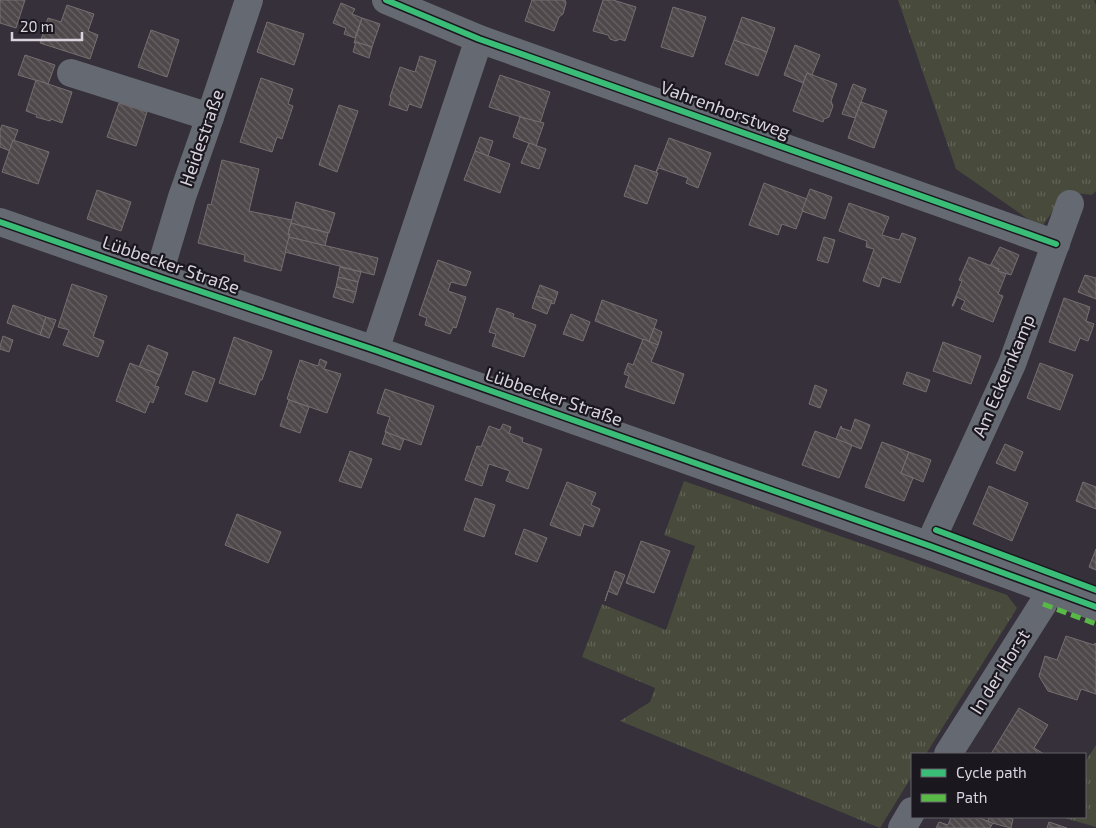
<svg xmlns="http://www.w3.org/2000/svg" width="1096" height="828" viewBox="0 0 1096 828" font-family="'Exo 2',sans-serif">
<defs>
<pattern id="grass-tufts" width="24" height="20" patternUnits="userSpaceOnUse" patternTransform="scale(1.25)"><rect width="24" height="20" fill="#484b3b"/><path d="M3 7l-1-3M5 7V3M7 7l1-3M15 17l-1-3M17 17v-4M19 17l1-3" fill="none" stroke="#626457"/></pattern>
<pattern id="building-back-hatch" width="6" height="6" patternUnits="userSpaceOnUse" patternTransform="scale(1.25)"><rect width="6" height="6" fill="#4e484a"/><path d="M-1 5l2 2M0 0l6 6M5-1l2 2" fill="none" stroke="#676264"/></pattern>
</defs>
<rect width="100%" height="100%" fill="#353039"/>
<g fill="url(#grass-tufts)">
<path d="M898,0H1094L1096,5V191L1092,195L1066,192L1041,228L956,169Z"/>
<path d="M684,481L1007,595L1017,608L926,754H912V776L880,828L620,721L650,702L655,688L582,657L602,604L666,630L695,546L664,535Z"/>
<path d="M1096,745V827L1061,817H1085V762Z"/>
</g>
<g fill="url(#building-back-hatch)" stroke="#756f71">
<path d="M0,0H25L16,28L0,23Z"/>
<path d="M532,0H565L566,3L563,14L559,17L554,31L525,21Z"/>
<path d="M603,0H613L636,7L625,41L620,39L616,41L610,39L608,35L593,31Z"/>
<path d="M341,3L355,9L352,14L362,18L355,38L344,34L346,28L333,23Z"/>
<path d="M67,5L94,14L88,31L98,35L90,59L40,43L48,18L61,22Z"/>
<path d="M673,7L706,17L693,57L661,47Z"/>
<path d="M742,17L775,28L767,52L734,40Z"/>
<path d="M362,18L380,24L372,47L356,42L355,43H354Z"/>
<path d="M267,22L304,34L294,65L257,52Z"/>
<path d="M151,30L179,40L167,77L138,67Z"/>
<path d="M734,40L767,52L758,76L725,64Z"/>
<path d="M356,42L372,47L369,58L353,52Z"/>
<path d="M795,45L820,55L812,75L807,73L803,83L784,75Z"/>
<path d="M25,55L55,65L48,84L18,75Z"/>
<path d="M420,56L436,61L421,108L409,104L407,111L389,105L391,98L390,97L400,67L415,72Z"/>
<path d="M807,73L837,84L831,101L833,106L829,117L824,119L823,122L793,111Z"/>
<path d="M500,75L550,92L540,123L489,107Z"/>
<path d="M261,78L293,89L288,104L293,106L282,139L277,137L272,152L240,142Z"/>
<path d="M36,80L72,92L62,123L51,119L50,121L36,117L37,115L26,111Z"/>
<path d="M853,84L866,89L855,118L842,114Z"/>
<path d="M861,102L887,111L874,148L848,138Z"/>
<path d="M119,103L147,112L136,146L107,137Z"/>
<path d="M339,105L358,111L337,172L319,165Z"/>
<path d="M520,117L544,123L536,146L513,137Z"/>
<path d="M2,125L18,130L10,151L0,147V130Z"/>
<path d="M480,137L493,141L488,156L475,151Z"/>
<path d="M669,138L711,153L698,188L686,183L688,178L659,168L656,172Z"/>
<path d="M13,140L49,152L38,184L2,172Z"/>
<path d="M529,143L546,149L539,169L521,163Z"/>
<path d="M475,151L510,164L500,193L464,180Z"/>
<path d="M222,160L259,169L249,211L292,220L288,234H290L281,271L244,261L245,255L198,243L208,204L211,205Z"/>
<path d="M635,165L658,173L647,204L624,196Z"/>
<path d="M764,183L807,199L796,229L782,224L778,235L749,225Z"/>
<path d="M810,189L832,197L825,219L802,211Z"/>
<path d="M97,190L131,202L121,231L87,219Z"/>
<path d="M296,202L335,213L329,233L291,223Z"/>
<path d="M849,203L889,217L882,235L899,240L902,233L916,238L900,283L882,277L879,287L863,281L874,249L866,247L867,241L839,231Z"/>
<path d="M291,223L328,233L325,246L289,237L290,234H288Z"/>
<path d="M289,237L378,258L374,275L285,252Z"/>
<path d="M824,237L835,240L828,263L817,260Z"/>
<path d="M1000,247L1019,255L1011,275L998,271L999,269L990,266Z"/>
<path d="M969,257L999,269L998,271L1006,274L998,294L1003,296L993,322L961,309L965,301L957,297L953,306H952L962,281L959,280Z"/>
<path d="M438,260L471,272L466,286L451,282L448,291L466,297L456,328L453,327L450,334L425,325L427,318L419,315Z"/>
<path d="M340,267L361,272L358,282L338,277Z"/>
<path d="M1085,275L1096,278V299L1078,292Z"/>
<path d="M338,277L358,282L356,292L336,287Z"/>
<path d="M72,284L107,296L93,337L104,341L98,357L63,345L69,330L58,327Z"/>
<path d="M540,285L558,292L554,304L551,303L552,301L536,296Z"/>
<path d="M336,287L356,292L353,303L333,297Z"/>
<path d="M536,296L552,301L547,314L532,308Z"/>
<path d="M1064,298L1090,307L1086,321L1094,324L1088,341L1080,338L1075,351L1049,342Z"/>
<path d="M602,300L657,320L649,342L595,321Z"/>
<path d="M13,305L46,317L40,335L7,323Z"/>
<path d="M497,308L514,314L513,317L536,325L524,357L492,346L496,334L489,332Z"/>
<path d="M571,314L590,322L583,341L563,334Z"/>
<path d="M46,317L56,320L49,338L40,335Z"/>
<path d="M654,328L662,332L658,345L649,342Z"/>
<path d="M3,336L13,340L9,352L0,349V346Z"/>
<path d="M234,337L272,351L262,380H260L255,395L219,383Z"/>
<path d="M643,339L658,345L651,362L684,374L674,404L625,387L629,376L624,374L628,363L633,365Z"/>
<path d="M943,342L981,356L971,384L933,371Z"/>
<path d="M148,345L168,353L160,375L139,367Z"/>
<path d="M320,359L327,362L324,369L341,374L327,413L287,399L300,360L318,366Z"/>
<path d="M130,363L160,375L155,386L159,387L153,403L150,401L145,413L116,401Z"/>
<path d="M1040,363L1073,375L1060,410L1027,398Z"/>
<path d="M193,371L215,379L207,402L185,394Z"/>
<path d="M907,372L930,380L926,392L903,384Z"/>
<path d="M815,385L827,390L820,408L809,404Z"/>
<path d="M385,389L434,406L421,445L385,432L390,417L377,413Z"/>
<path d="M289,400L309,407L300,433L280,426Z"/>
<path d="M855,419L870,425L861,449L836,439L841,426L842,427L841,428L851,431Z"/>
<path d="M503,424L511,427L509,433L523,438L522,442L542,449L528,489L506,481L510,471L489,464L482,486L465,480L477,446L481,447L489,426L500,430Z"/>
<path d="M815,431L852,445L839,478L802,465Z"/>
<path d="M386,432L404,439L400,450L382,444Z"/>
<path d="M882,442L909,452L901,473L913,478L904,501L865,487Z"/>
<path d="M1005,444L1023,452L1015,471L996,463Z"/>
<path d="M350,451L372,459L361,488L339,481Z"/>
<path d="M909,452L931,460L923,482L901,473Z"/>
<path d="M567,482L596,493L591,505L600,509L593,527L584,524L580,536L550,525Z"/>
<path d="M1083,482L1096,487V509L1076,501Z"/>
<path d="M989,486L1028,503L1012,541L973,524Z"/>
<path d="M475,498L495,505L484,537L464,530Z"/>
<path d="M237,514L281,532L268,563L225,545Z"/>
<path d="M524,529L547,538L537,562L515,554Z"/>
<path d="M641,541L670,551L654,593L626,583Z"/>
<path d="M1096,549V570L1089,567Z"/>
<path d="M615,571L625,575L617,595L608,591L605,601Z"/>
<path d="M1066,636L1094,645L1095,643L1096,644V694L1081,689L1077,700L1048,691L1039,676L1045,656L1057,660Z"/>
<path d="M1019,708L1048,725L1034,748L1044,754H991Z"/>
<path d="M951,817H977L993,823L990,828H936L939,822L948,825Z"/>
<path d="M989,817H1005L1013,819L1011,828L992,823L988,821Z"/>
<path d="M1049,822L1067,828H1047Z"/>
</g>
<g fill="none" stroke-linecap="round" stroke-linejoin="round">
<g stroke="#656a72" stroke-width="28">
<path d="M386,0L479,39L1056,244"/>
<path d="M71,73L210,117"/>
<path d="M0,222L158,277L375,350L930,546L1096,607"/>
<path d="M158,277L182,197L210,117L249,0"/>
<path d="M375,350L479,39"/>
<path d="M930,546L936,530L1012,364L1070,204"/>
<path d="M948,754L1043,604L1048,589"/>
<path d="M902,828L912,811"/>
</g>
<path stroke="#58b947" stroke-width="5" stroke-dasharray="10 5" stroke-linecap="butt" d="M1043,604L1096,624"/>
<g stroke="#1b171f" stroke-width="9">
<g id="cycleway">
<path d="M386,0L479,39L1056,244"/>
<path d="M0,222L158,277L375,350L930,546L1096,607"/>
<path d="M936,530L1096,590"/>
</g>
</g>
<use href="#cycleway" stroke="#3abd76" stroke-width="6"/>
</g>
<g text-anchor="middle" stroke-width="4.5" stroke-linejoin="round" paint-order="stroke">
<g font-size="18" fill="#d9d3de" stroke="#1b171f">
<text transform="translate(725 110) rotate(20)" y="6">Vahrenhorstweg</text>
<text transform="translate(202 138) rotate(-71)" y="6">Heidestraße</text>
<text transform="translate(171 265) rotate(19)" y="6">Lübbecker Straße</text>
<text transform="translate(1004 376) rotate(-67)" y="6">Am Eckernkamp</text>
<text transform="translate(554 397) rotate(19)" y="6">Lübbecker Straße</text>
<text transform="translate(1000 672) rotate(-58)" y="6">In der Horst</text>
</g>
</g>
<rect x="911" y="753" width="175" height="65" fill="#1b171f" stroke="#67626b"/>
<rect x="921" y="769" width="25" height="8" fill="#3abd76" stroke="#67626b"/>
<text x="956" y="778" font-size="15" fill="#d9d3de">Cycle path</text>
<rect x="921" y="794" width="25" height="8" fill="#58b947" stroke="#67626b"/>
<text x="956" y="803" font-size="15" fill="#d9d3de">Path</text>
<path d="M12 32v8h70v-8" fill="none" stroke="#d9d3de" stroke-width="2.5"/>
<text x="20" y="32" font-size="15" fill="#d9d3de" stroke="#1b171f" stroke-width="4" paint-order="stroke">20 m</text>
</svg>
